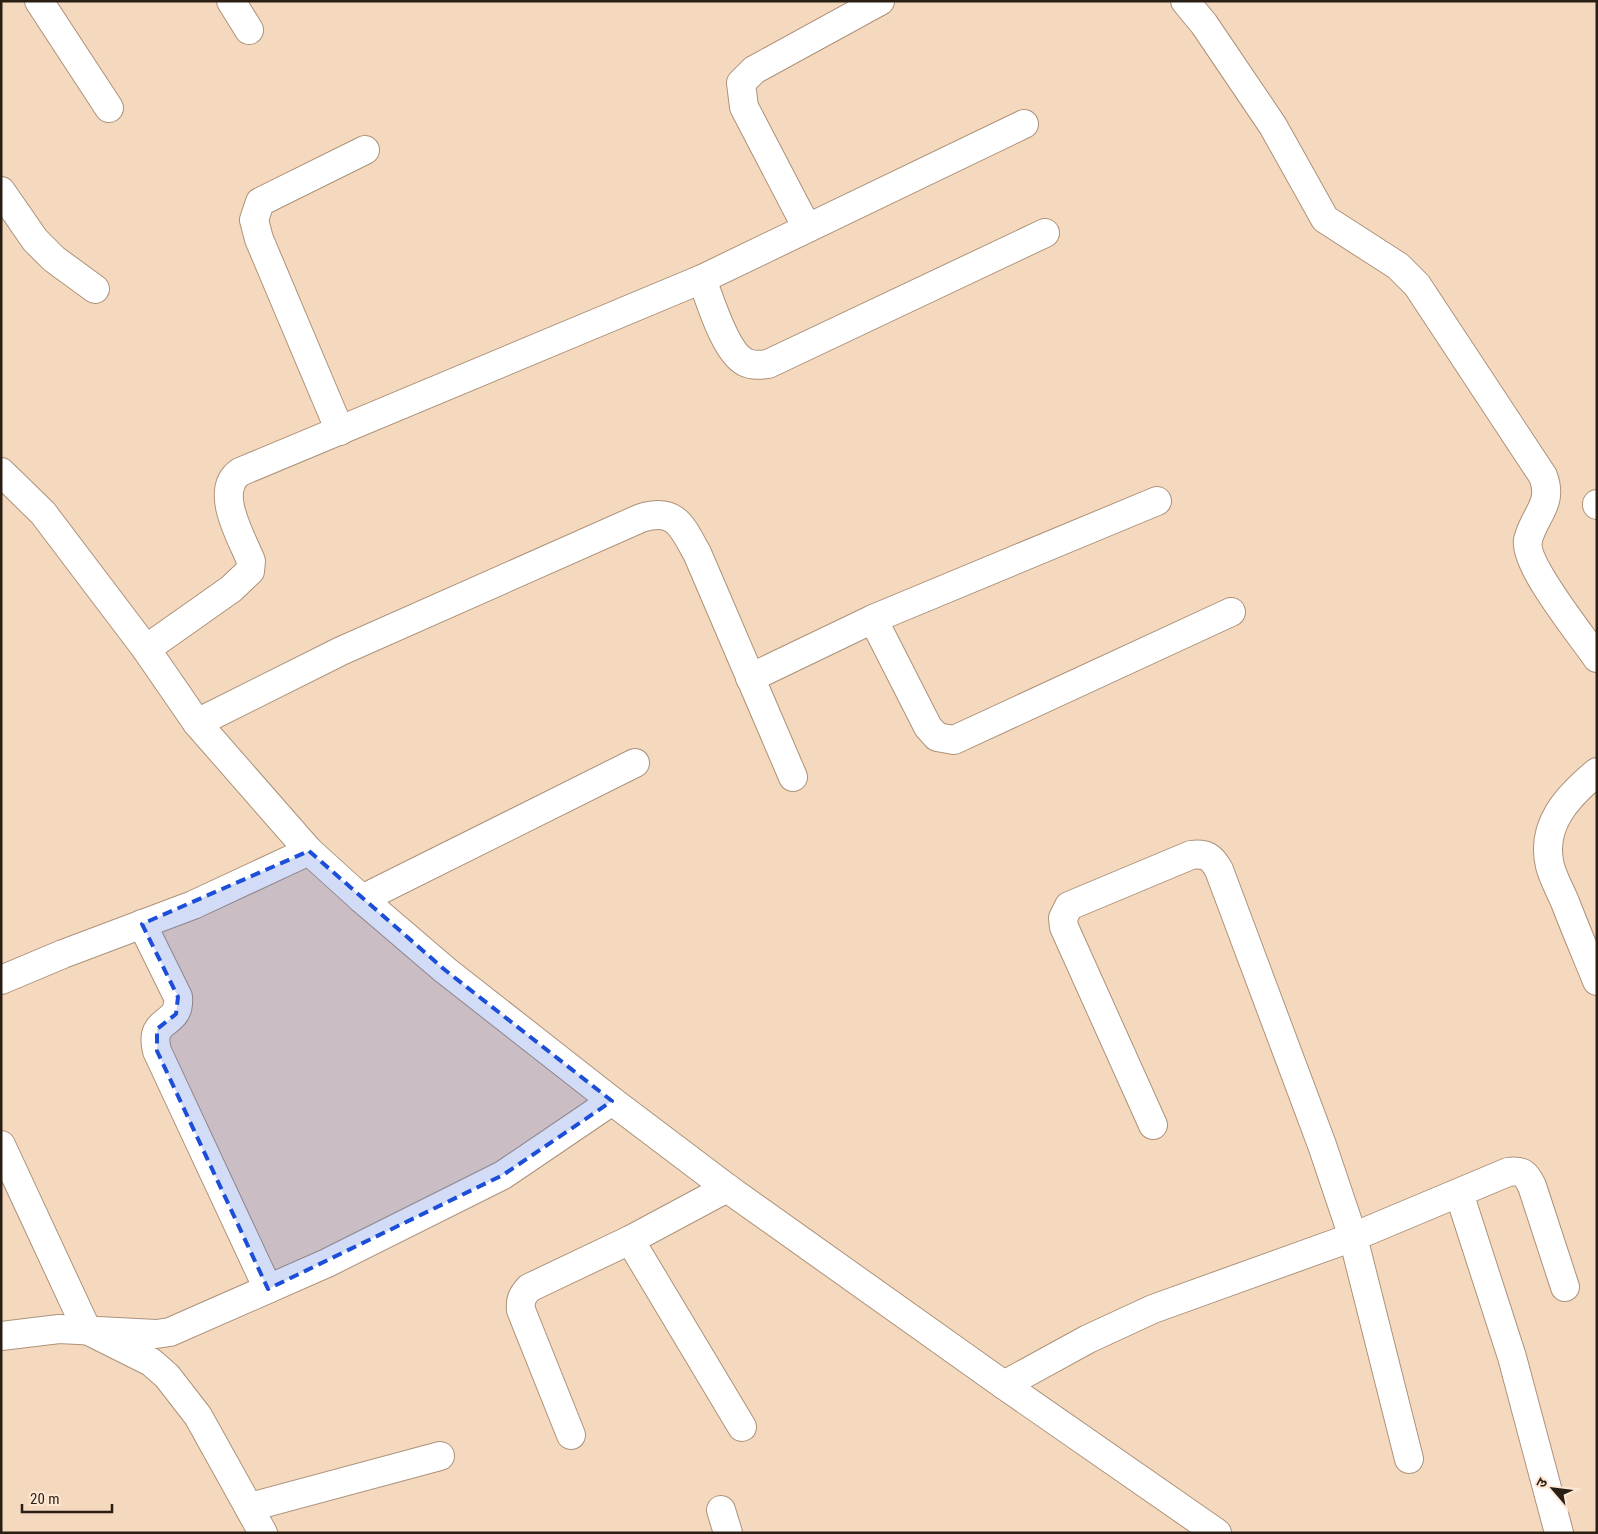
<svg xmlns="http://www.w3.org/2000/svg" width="1598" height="1534" viewBox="0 0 1598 1534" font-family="'Roboto Condensed','Noto Sans Devanagari',sans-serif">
<rect width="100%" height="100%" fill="#f5d9bf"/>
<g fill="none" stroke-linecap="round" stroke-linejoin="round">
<g stroke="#ac927a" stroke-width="30">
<g id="minor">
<path d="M39,1L109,108"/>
<path d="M231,1L249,30"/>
<path d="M1185,1L1204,24L1273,126L1325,219L1398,266L1417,285L1543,476C1554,504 1534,515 1528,540C1523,564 1582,636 1597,658"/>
<path d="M1,191L35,240L54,259L95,289"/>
<path d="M807,228L744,107L741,83L754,70L880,1"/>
<path d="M702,279C710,300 725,352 745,362C752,366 761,365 768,364L1045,233"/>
<path d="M340,431L259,239L254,220L260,202L365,150"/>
<path d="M1,472L43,513L146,649L197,723L309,851L362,899L445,970L612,1101L727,1188L1004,1385L1217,1533"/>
<path d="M1597,504V505"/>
<path d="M873,619L928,727L937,737L954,740L1231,612"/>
<path d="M146,649L231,589L250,571L251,561C242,538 213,491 240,472L702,279L1024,124"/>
<path d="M750,678L873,619L1157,501"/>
<path d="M197,723L341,651L641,518C676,507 682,527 697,553L793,777"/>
<path d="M1597,772C1568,796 1540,825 1550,866C1553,878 1560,890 1565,902C1575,928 1586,954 1597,981"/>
<path d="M362,899L635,763"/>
<path d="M142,924L178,997C181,1028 148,1015 157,1051L268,1289"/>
<path d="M1,980L63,954L193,905L309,851"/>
<path d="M1153,1125L1064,927L1063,918L1069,906L1191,855C1206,853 1212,857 1219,870L1322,1145L1353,1237L1409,1459"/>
<path d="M1,1145L87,1330L151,1362L167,1376L198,1416L263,1533"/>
<path d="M1459,1193L1512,1357L1559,1533"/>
<path d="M630,1240L742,1427"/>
<path d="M1,1336L59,1329L156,1334L170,1332L327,1263L503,1175L612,1101"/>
<path d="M1004,1385L1088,1339L1153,1309L1353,1237L1508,1172C1523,1170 1526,1174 1532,1186L1565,1287"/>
<path d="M571,1435L521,1310C520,1300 522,1296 529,1288L630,1240L727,1188"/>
<path d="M250,1507L440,1456"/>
<path d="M721,1510L728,1533"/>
</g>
</g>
<use href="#minor" stroke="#fff" stroke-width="28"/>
</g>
<path fill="#1d4ed8" fill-opacity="0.2" stroke="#1d4ed8" stroke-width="4" stroke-dasharray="10 6" stroke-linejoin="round" d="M309,851L445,970L612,1101L503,1175L268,1289L157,1051V1029L176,1014L178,997L142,924Z"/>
<rect width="1598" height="1534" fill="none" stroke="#281e14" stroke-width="5"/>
<g transform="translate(1553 1489) rotate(298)" stroke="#fee8d3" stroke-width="4" paint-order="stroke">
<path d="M0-4L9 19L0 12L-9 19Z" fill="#281e14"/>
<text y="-8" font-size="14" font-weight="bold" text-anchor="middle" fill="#281e14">उ</text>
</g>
<path d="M22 1504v8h90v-8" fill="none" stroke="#281e14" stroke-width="2.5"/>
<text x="30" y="1504" font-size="15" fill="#281e14" stroke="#fee8d3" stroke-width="4" paint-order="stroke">20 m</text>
</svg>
